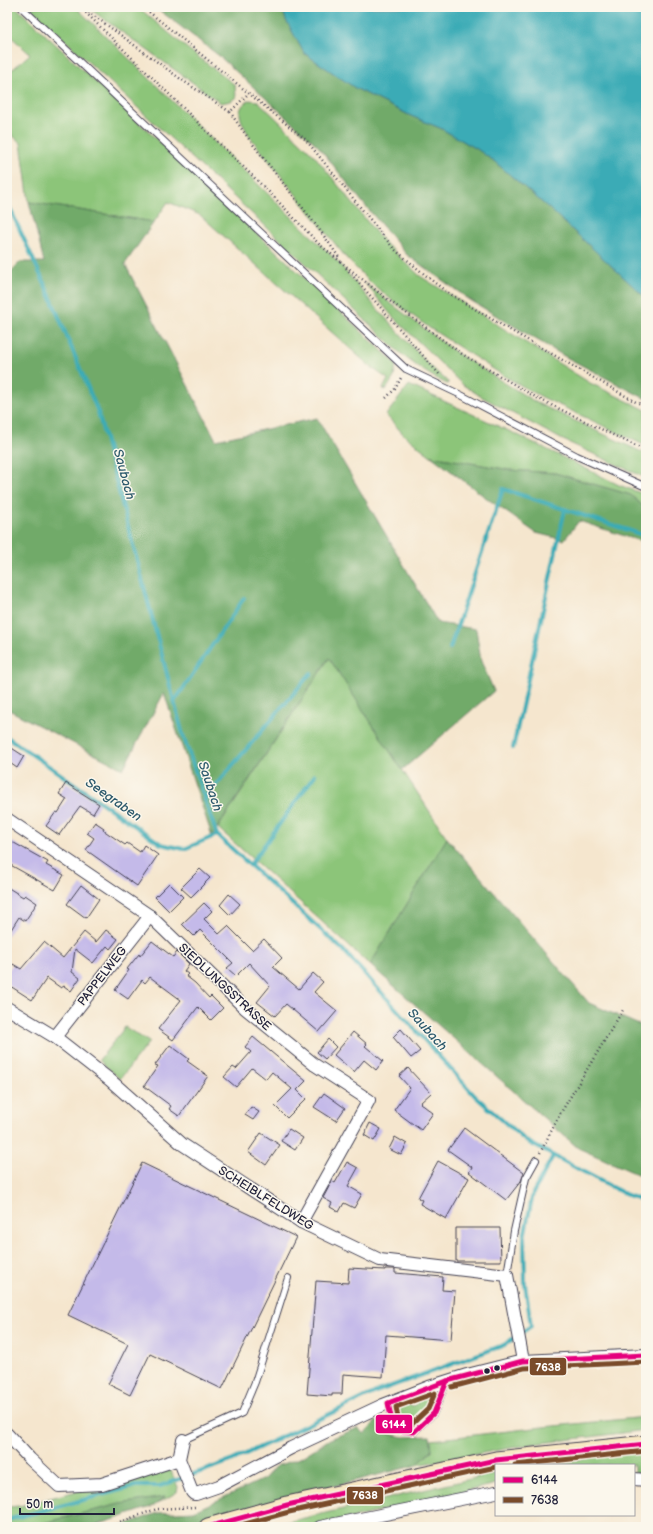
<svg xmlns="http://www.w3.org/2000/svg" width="653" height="1534" viewBox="0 0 653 1534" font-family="'Balsamiq Sans',sans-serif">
<rect width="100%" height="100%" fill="#fbf7ec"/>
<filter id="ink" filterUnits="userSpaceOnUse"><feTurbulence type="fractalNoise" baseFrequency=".025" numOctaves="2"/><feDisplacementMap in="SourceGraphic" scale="8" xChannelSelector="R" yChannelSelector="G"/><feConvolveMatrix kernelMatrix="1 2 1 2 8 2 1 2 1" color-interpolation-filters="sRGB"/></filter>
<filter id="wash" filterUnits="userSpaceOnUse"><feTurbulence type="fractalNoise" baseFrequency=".012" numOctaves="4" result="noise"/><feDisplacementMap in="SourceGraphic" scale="16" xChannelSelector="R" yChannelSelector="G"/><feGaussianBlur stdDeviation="0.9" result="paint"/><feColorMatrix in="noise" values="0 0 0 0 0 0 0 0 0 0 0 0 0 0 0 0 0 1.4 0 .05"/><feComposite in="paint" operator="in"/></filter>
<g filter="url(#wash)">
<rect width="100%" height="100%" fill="#f5e6ce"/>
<g fill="#8cc579" stroke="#57745a">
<path d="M7,7H16L396,364L394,377L386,390L383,389L388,379L372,368L200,215L168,202L154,222L29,202L21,143L7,131V70L13,69L30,54L7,33Z"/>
<path d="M29,7H73L79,10L338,262L373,304L426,362L449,383L447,384C430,376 415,365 400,353L288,247Z"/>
<path d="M87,7H138L188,49L235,85L236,97L231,101L221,103Z"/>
<path d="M249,100L258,101L314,155L382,240L420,276L590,383L646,410V446L542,397L504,376L428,327L393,301L371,283L348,260L250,137C243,124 232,110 249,100Z"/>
<path d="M365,283L389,302L458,354L537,403L646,454V478L561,439L482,397L463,385L392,316Z"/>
<path d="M409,385L522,437L619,485L646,495V509L631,495L555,473L510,470L431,456L405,436L386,415Z"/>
<path d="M329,658L447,838L370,965L218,828Z"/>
<path d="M125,1027L149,1042L120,1079L99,1060Z"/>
<path d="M429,1396L432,1399C426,1412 418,1425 405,1430L399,1426L397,1414L399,1408L409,1404L412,1406L417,1404V1401Z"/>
<path d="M646,1417V1430L533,1444L417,1465L432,1451L431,1440L543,1427Z"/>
<path d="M646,1452V1473H634V1465H547L613,1454Z"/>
<path d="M170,1469L178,1487L177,1492L157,1504L165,1497L120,1504L28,1527H7V1507L20,1506L148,1472Z"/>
<path d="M496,1473V1484L314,1527H266Z"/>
</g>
<g fill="#71aa69" stroke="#4a6652">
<path d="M155,7H282L286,20L304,53L355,88L411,116L440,128L477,149L495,162L552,211L646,298V399L564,356L470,300L407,255L363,203L318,146L218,55Z"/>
<path d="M29,202L154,222L125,264L216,440L317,418L438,623L476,629L481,661L494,691L402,770L329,658L212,836L164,693L123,769L7,709V276L20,262H44Z"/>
<path d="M431,456L510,470L555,473L631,495L646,509V543L579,521L564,540L536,533L485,497Z"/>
<path d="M447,838L589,1003L646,1028V1178L578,1148L370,965Z"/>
<path d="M376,1421H383L390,1434L403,1437L430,1436L432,1450L417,1465L173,1527H118L158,1513L194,1511L264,1479L276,1466L300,1458L330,1439L358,1428L365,1434Z"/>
<path d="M165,1497L154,1506L91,1527H28L120,1504Z"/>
</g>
<path fill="#3aabb6" stroke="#2e6678" d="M282,7H646V298L552,211L495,162L477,149L440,128L411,116L355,88L304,53L286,20Z"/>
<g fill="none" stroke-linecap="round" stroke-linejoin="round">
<g stroke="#3aabb6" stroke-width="4">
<path d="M7,202L51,298L98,412L183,735L217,835L344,951L475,1096L526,1141L625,1194L646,1202"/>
<path d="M450,648L503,489L646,536"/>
<path d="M174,702L244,598"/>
<path d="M7,737L161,844L184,849L217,835"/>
<path d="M513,748L565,509"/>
<path d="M204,799L311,673"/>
<path d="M250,865L315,775"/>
<path d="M7,1520L136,1486H160L231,1461L378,1391L504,1345L531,1326L525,1284L524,1237L533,1193L553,1156"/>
</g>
</g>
<g id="blocks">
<g fill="#c4bae9">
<path d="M7,745L24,756L17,768L7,761Z"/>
<path d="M66,783L99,804L93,814L80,806L59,835L46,826L56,812L58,813L67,799L59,794Z"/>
<path d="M95,822L104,828L103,830L125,845L127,843L140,852L144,845L158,855L137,886L86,850L94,838L87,833Z"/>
<path d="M7,839L48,862L46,865L64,875L55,890L7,863Z"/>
<path d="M200,869L210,878L191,897L181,888Z"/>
<path d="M169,883L183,897L169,911L155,897Z"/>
<path d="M81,885L99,899L86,918L67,904Z"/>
<path d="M7,887L23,897L25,895L37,903L25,921L19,917L7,936Z"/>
<path d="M229,894L240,904L230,915L220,905Z"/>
<path d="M204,903L212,911L204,919L219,934L228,926L252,950L264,939L282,958L273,967L299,989L313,973L323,982L314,992L337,1011L319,1032L286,1004L275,1016L257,1002L270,986L249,963L236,976L227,968L233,963L200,930L194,936L182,924Z"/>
<path d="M106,930L118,939L110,949L107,946L93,963L75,949L72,972L80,978L71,991L64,986L61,988L47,978L32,1000L7,984V972L13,964L21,969L44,942L63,958L84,932L96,942Z"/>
<path d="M152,941L173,957L177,952L189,964L184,971L188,974L186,976L195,983L209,998L211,996L223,1008L211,1020L198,1007L173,1040L158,1029L181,1000L150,977L145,983L142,980L128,999L115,990L129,970L127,969L139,954L140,956Z"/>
<path d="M401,1029L420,1051L411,1058L393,1037Z"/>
<path d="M353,1032L367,1044L365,1046L383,1061L376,1070L364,1060L354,1072L334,1055Z"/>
<path d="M253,1037L306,1081L297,1090L306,1099L287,1118L275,1106L292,1089L272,1072L266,1079L252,1068L236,1087L224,1077L233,1067L236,1069L251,1052L245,1047Z"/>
<path d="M328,1039L336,1047L325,1059L317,1052Z"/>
<path d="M170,1045L189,1059L187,1061L208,1076L179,1116L169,1109L171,1106L144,1086L158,1066L155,1065Z"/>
<path d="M408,1068L431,1093L420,1103L433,1113L421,1130L394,1110L410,1088L399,1076Z"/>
<path d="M324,1093L345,1108L336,1121L314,1107Z"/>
<path d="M251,1107L259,1112L253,1120L245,1115Z"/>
<path d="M370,1123L381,1129L374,1141L364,1135Z"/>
<path d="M464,1128L524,1173L521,1181L506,1200L469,1172L472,1167L448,1150Z"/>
<path d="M289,1129L303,1138L295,1150L281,1141Z"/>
<path d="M261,1133L280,1145L266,1165L248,1152Z"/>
<path d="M395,1137L407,1144L401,1155L389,1149Z"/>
<path d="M438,1161L469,1178L446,1219L420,1204L422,1200L418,1198Z"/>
<path d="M347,1162L358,1168L348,1186L362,1194L354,1208L344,1203L339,1212L330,1207L332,1203L323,1198L332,1181L335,1183Z"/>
<path d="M142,1163L296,1237L222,1389L150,1354L130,1395L108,1384L128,1344L68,1315Z"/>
<path d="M456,1228H500L501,1261H456Z"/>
<path d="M349,1268L385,1270V1269H395V1273L443,1277L442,1290L455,1291L451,1340L386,1335L383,1377L343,1374L342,1394H332V1396L307,1394L316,1281L348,1283Z"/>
</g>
</g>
</g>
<g filter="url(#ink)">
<use href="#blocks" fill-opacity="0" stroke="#423f51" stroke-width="1"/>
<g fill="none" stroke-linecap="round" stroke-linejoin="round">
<g stroke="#423f51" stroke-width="8">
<g id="lane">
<path d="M21,7L406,369L461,395L577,456L646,487"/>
<path d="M507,1275L514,1231L526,1178L536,1160"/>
<path d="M388,1403L392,1421L400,1431L414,1432L434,1413L447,1381"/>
<path d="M183,1440L242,1413L255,1382L288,1278"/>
</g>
</g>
<g stroke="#423f51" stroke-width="14">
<g id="street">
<path d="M7,819L150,916L245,1008L315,1065L369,1100L301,1222"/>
<path d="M7,1008L55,1037L110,1080L182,1144L301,1222L380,1260L507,1275L523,1361"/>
<path d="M55,1037L150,916"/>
<path d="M7,1434L30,1459L59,1486L102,1484L179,1459"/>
<path d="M183,1440L179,1459L192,1492L194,1494H196L219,1486L291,1448L383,1405L429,1387L467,1375L523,1361L646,1355"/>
<path d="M634,1479L646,1480"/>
<path d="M320,1527L496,1492"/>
</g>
</g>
<g stroke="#423f51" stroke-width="19">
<path id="secondary" d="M208,1527L287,1505L496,1460L646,1444"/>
</g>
<g stroke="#423f51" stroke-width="2.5" stroke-dasharray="1 3" stroke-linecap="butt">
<path d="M80,7L271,194L320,245L383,296L462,354L539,399L646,451"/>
<path d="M143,7L306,140L394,249L435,283L450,294L510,330L636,402L646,406"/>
<path d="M85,10L100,20L182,80L230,112L248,94"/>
<path d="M230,112C264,163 306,208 340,259"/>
<path d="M346,268L439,374"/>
<path d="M386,398L395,389L402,376"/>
<path d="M540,1153L560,1114L623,1010"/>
<path d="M105,1527L157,1509L195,1507"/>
</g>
<use href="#lane" stroke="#fff" stroke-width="6"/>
<use href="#street" stroke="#fff" stroke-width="12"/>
<use href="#secondary" stroke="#f8e8c3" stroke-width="17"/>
<g stroke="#fbf7ec" stroke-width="8">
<g id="bus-1">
<path d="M447,1381L434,1413L414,1432L400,1431L392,1421L388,1403Z"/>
<path d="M447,1381L523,1361L646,1355"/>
<path d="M208,1527L287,1505L496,1460L646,1444"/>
</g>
</g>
<g stroke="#fbf7ec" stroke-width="8">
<g id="bus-2">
<path d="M452,1387L524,1368L646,1362"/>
<path d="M435,1393L428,1409L411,1425L404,1424L398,1418L396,1407Z"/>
<path d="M515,1465L646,1451"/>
<path d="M234,1527L289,1512L496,1467"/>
</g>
</g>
<use href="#bus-1" stroke="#e5007d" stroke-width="5"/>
<use href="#bus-2" stroke="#7a4b2a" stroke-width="5"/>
</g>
</g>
<g fill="#22223b" stroke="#fbf7ec" stroke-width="1.5">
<circle cx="497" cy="1368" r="3.5"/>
<circle cx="487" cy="1371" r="3.5"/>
</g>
<g text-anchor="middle" stroke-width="3" stroke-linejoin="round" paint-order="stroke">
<g font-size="12" fill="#22223b" stroke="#fbf7ec">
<text transform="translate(102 976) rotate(-52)" y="4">PAPPELWEG</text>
<text transform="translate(225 987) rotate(43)" y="4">SIEDLUNGSSTRASSE</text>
<text transform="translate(266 1198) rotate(32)" y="4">SCHEIBLFELDWEG</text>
</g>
<g font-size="13" font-style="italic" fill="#2c596c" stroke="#fbf7ec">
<text transform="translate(125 474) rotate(75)" y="5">Saubach</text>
<text transform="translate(211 786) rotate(72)" y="5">Saubach</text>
<text transform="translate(114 799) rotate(35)" y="5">Seegraben</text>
<text transform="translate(428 1029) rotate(48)" y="5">Saubach</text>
</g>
</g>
<g stroke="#fbf7ec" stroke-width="1.5">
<rect x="529" y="1357" width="38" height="19" rx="4" fill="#7a4b2a"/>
<rect x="375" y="1414" width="38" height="20" rx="4" fill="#e5007d"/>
<rect x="346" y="1486" width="38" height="19" rx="4" fill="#7a4b2a"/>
</g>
<g font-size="11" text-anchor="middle" font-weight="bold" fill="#fff">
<text x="548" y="1371">7638</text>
<text x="394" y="1428">6144</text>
<text x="365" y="1499">7638</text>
</g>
<rect width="653" height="1534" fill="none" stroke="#fbf7ec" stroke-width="24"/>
<rect x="495" y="1464" width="140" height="52" fill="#fbf7ec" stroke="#a4a2a5"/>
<rect x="503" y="1477" width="20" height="6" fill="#e5007d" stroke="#a4a2a5"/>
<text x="531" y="1484" font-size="12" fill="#22223b">6144</text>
<rect x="503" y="1497" width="20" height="6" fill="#7a4b2a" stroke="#a4a2a5"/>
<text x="531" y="1504" font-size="12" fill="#22223b">7638</text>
<path d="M20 1508v6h94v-6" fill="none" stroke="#22223b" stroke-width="2"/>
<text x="26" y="1508" font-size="12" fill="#22223b" stroke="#fbf7ec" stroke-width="3" paint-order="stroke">50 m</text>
</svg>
